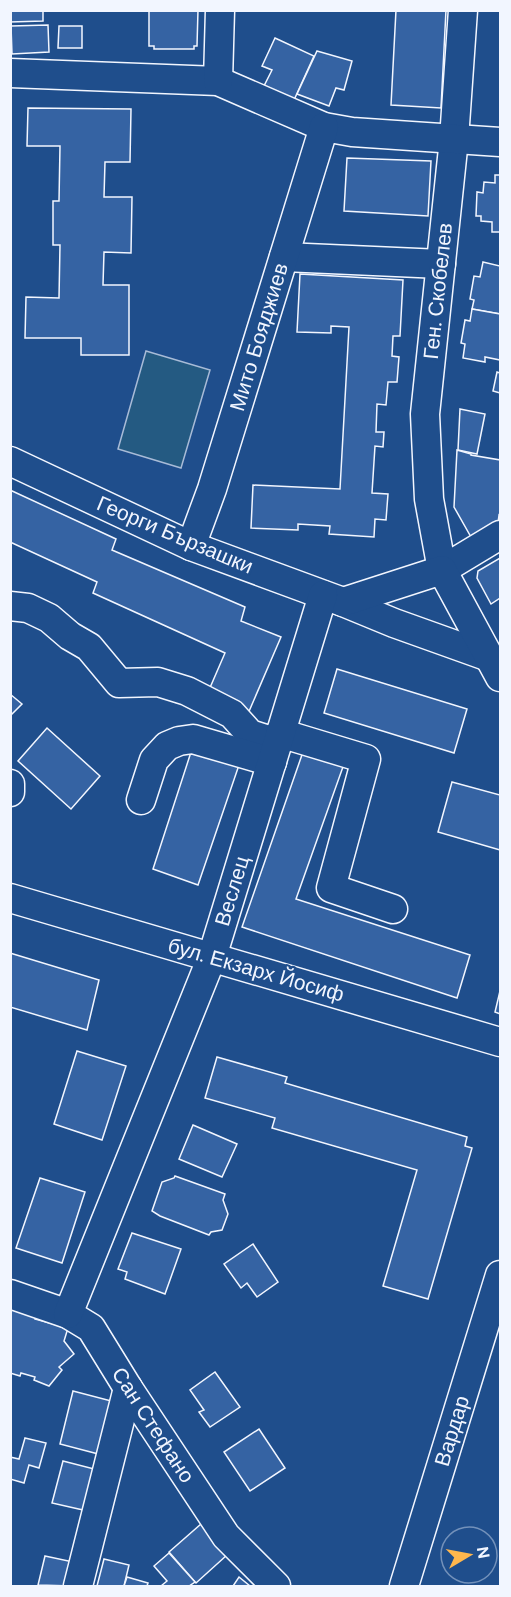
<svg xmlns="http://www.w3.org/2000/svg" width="511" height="1597" viewBox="0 0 511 1597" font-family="'DM Sans',sans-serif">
<rect width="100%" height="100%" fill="#1f4e8c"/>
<path fill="#245a82" stroke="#a8bbd7" stroke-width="1.5" d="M146,351L210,370L181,468L118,449Z"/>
<g fill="#3563a3" stroke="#f2f6ff" stroke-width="1.5">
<path d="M10,10H43V21L10,22Z"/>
<path d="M149,10H198L197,46H194V49H154V46H149Z"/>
<path d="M396,10H446L441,108L391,105Z"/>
<path d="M48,25L49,52L12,54L11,26Z"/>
<path d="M59,26H82V48H58Z"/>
<path d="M275,38L314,56L294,100L264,86L272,70L262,66Z"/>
<path d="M317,51L352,61L344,90L336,88L329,106L297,94Z"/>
<path d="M28,108L131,109L130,162H105L104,197H132L131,253L104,252L103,285H129V355H81V338H25L26,297L59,298L60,245H53V201H59L60,146H27Z"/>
<path d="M347,158L431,161L428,216L344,211Z"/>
<path d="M495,175H500V232H492V222L481,221V216H476L477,192L483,193L484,182L495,183Z"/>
<path d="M483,262L500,266V314L472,309L474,300L470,299L474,276L480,277Z"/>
<path d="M300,274L403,280L400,336H393L392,356L399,357L397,382H388L386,405L377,404L376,432H384L383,447L375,446L372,493L388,494L386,520L375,519L374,537L329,534L330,526L298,524V530L251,528L253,485L340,489L349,327L331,326V333L297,332Z"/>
<path d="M472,309L500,314V360L485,357V362L463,358L465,344L461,343L465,320L470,321Z"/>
<path d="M497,372L500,373V393L493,391Z"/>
<path d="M460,409L485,414L477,454L458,450Z"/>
<path d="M457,450L471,454V455L500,460V516L499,515L498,523L471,537L454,507Z"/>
<path d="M10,490L116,539L112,550L245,607L241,621L281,637L247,716L206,697L225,653L93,593L97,582L10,542Z"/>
<path d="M500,558V598L491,604L477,578L478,571Z"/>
<path d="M337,669L467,709L454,753L324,713Z"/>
<path d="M10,694L22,704L10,716Z"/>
<path d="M47,728L100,776L71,809L18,761Z"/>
<path d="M192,749L239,765L198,885L153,869Z"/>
<path d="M304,749L344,764L296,899L470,955L457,998L242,927Z"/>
<path d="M452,782L500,795V850L438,832Z"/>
<path d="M10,953L99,980L87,1030L10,1007Z"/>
<path d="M500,991V1014L495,1012Z"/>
<path d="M77,1051L126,1066L102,1140L54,1124Z"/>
<path d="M217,1057L287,1077L285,1083L467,1137L465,1146L472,1148L428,1299L383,1286L417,1170L272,1128L275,1118L205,1098Z"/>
<path d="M193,1125L237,1144L222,1177L179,1159Z"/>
<path d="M175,1176L225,1194L223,1200L228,1214L222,1230L211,1232L209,1235L160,1216L152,1211L162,1182L174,1178Z"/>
<path d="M40,1178L85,1192L62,1263L16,1248Z"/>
<path d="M132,1233L181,1249L165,1294L125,1279L127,1272L118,1269Z"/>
<path d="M253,1244L278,1282L257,1297L247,1283L241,1288L224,1264Z"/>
<path d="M10,1303L36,1316L35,1319L68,1328L64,1341L74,1354L59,1367L62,1370L49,1386L34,1380L35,1377L21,1373L20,1376L10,1373Z"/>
<path d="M215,1372L240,1407L210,1427L199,1412L204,1410L190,1390Z"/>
<path d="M73,1391L119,1403L106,1456L60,1444Z"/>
<path d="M259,1429L285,1468L250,1491L224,1452Z"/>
<path d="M25,1438L46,1443L39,1468L29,1465L24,1483L10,1479V1457L19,1459Z"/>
<path d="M63,1461L102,1471L92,1512L52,1503Z"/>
<path d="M201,1524L227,1555L196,1583L169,1552Z"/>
<path d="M169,1553L195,1582L189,1586H161L167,1581L154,1566Z"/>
<path d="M45,1556L78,1563L73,1586L38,1585Z"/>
<path d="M104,1559L129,1565L124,1586H97Z"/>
<path d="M127,1577L148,1583L147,1586H124Z"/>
<path d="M239,1577L250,1586H233Z"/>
</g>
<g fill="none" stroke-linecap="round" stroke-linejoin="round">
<g stroke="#f2f6ff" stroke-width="31">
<g id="minor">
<path d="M463,10L454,139L425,414L429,499L442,570L500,535"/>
<path d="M10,73L218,81L324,127L352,132L500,142"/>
<path d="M218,81L220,10"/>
<path d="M284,257L441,264"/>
<path d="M10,461L191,546L343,602L394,623L489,657"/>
<path d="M191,546L212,489L324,127"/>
<path d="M343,602L442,570L500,677"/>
<path d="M10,606L28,608L49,618L70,636L89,647L119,683L158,682L187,691L232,714L250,734L278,743"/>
<path d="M280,733L366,759L331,888L393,909"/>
<path d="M10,784V792"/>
<path d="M141,800L154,760L167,746L179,741L193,739L272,762"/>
<path d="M10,898L500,1042"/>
<path d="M10,1294L68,1314L91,1328L128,1388L226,1536L276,1586"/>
<path d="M68,1314L212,957L323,595"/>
<path d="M78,1586L128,1388"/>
<path d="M404,1586L500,1275"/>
</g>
</g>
<use href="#minor" stroke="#1f4e8c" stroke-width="28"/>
</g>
<g text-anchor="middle" stroke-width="4.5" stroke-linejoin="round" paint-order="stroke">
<g font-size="21" fill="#f2f6ff" stroke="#1f4e8c">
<text transform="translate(438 291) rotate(-84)" y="7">Ген. Скобелев</text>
<text transform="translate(259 337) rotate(-73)" y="7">Мито Бояджиев</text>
<text transform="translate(175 535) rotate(23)" y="7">Георги Бързашки</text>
<text transform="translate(232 891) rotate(-73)" y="7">Веслец</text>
<text transform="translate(256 970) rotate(16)" y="7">бул. Екзарх Йосиф</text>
<text transform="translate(153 1425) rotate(57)" y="7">Сан Стефано</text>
<text transform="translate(452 1431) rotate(-73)" y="7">Вардар</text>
</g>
</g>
<rect width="511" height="1597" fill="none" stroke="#f2f6ff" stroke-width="24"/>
<g transform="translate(469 1555) rotate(80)"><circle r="28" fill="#1f4e8c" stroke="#7391ba" stroke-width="1.5"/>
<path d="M0-4.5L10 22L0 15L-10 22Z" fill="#ffb74d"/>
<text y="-9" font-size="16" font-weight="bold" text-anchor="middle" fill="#f2f6ff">N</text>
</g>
</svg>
